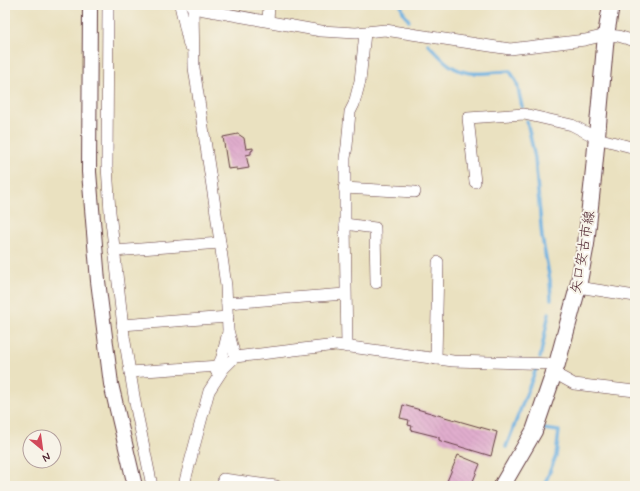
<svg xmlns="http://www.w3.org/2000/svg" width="640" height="491" viewBox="0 0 640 491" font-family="Mynerve,'Klee One',sans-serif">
<defs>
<pattern id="building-back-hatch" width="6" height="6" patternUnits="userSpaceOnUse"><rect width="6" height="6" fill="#e0adcd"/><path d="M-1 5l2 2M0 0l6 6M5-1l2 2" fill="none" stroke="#c294b0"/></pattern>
</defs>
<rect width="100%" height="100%" fill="#f7f3e8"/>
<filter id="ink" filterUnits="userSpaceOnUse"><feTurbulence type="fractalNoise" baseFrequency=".025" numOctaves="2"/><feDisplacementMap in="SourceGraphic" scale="8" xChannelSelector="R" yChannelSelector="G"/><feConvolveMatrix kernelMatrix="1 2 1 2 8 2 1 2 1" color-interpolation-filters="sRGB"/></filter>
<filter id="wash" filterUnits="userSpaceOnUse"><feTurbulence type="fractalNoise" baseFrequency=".012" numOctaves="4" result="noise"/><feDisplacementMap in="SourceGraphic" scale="16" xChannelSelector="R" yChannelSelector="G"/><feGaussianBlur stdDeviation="0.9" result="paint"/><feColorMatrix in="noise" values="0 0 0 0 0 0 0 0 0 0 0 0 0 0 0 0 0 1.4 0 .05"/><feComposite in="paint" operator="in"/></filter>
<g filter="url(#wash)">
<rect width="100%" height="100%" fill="#eae1c0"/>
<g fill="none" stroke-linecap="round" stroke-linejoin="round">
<g stroke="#6aafe0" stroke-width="3.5">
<path d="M401,5L403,12L409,21"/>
<path d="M428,44C435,51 443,61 451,66C468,78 492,72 510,71L517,83L522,107"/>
<path d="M527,121L535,158L542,237L550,280L551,299"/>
<path d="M540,358L549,313"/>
<path d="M543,429L559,431L556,456L544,486"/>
<path d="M506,447L536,369"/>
</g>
</g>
<g id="blocks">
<g fill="url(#building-back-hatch)">
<path d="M238,134L244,138L246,149L253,148V150L251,151V154L246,155L249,168L237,170V168L228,169L223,137Z"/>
<path d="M403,405L497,432L491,456L441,441L439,440V437L411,430L412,426L408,425L409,420L400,418Z"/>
<path d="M458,455L480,464L471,486H445Z"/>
</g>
</g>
</g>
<g filter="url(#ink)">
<use href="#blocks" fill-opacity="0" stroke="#623c41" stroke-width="1"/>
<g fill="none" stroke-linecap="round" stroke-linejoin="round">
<g stroke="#623c41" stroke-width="12">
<g id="minor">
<path d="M108,5L107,166L110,212L124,336L136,408L152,486"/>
<path d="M180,5L189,45"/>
<path d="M191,5L193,8L194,68L215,206L226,286L228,330L235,357"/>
<path d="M193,8L321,31L356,33L385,30L510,49L585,40L606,35L618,36L635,41"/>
<path d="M268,21L269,5"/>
<path d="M475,182L468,118L524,114L572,125L597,138L635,148"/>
<path d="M344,188L415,192"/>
<path d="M345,224L375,228L376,283"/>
<path d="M114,251L220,243"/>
<path d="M578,287L635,296"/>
<path d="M227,303L345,294"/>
<path d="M122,325L228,317"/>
<path d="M347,347L345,224V158L347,146L350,112L354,104L360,81L365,33"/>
<path d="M436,359L438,262"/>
<path d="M216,371L222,357L228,332"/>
<path d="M130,372L219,366"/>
<path d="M554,373L574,384L635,391"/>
<path d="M223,479L276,486"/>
<path d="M184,486L186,477L209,391L224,368L235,357L336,345L453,361L557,364"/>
</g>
</g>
<g stroke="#623c41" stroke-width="16">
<path id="tertiary" d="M90,5L89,172L98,281L111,384L135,486"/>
</g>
<g stroke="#623c41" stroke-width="18">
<path id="secondary" d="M502,486L534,431L557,364L578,287L586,244L594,169L606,35L611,5"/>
</g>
<use href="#minor" stroke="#fff" stroke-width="11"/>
<use href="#tertiary" stroke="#fff" stroke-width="14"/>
<use href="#secondary" stroke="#fff" stroke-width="16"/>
</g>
</g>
<g text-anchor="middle" stroke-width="4" stroke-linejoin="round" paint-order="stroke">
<g font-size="14" fill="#4a1f2b" stroke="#f7f3e8">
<text transform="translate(582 252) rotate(-80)" y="5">矢口安古市線</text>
</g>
</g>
<rect width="640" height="491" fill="none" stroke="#f7f3e8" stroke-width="20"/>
<g transform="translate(42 449) rotate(151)"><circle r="19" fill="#f7f3e8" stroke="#b29e9c"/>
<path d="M0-3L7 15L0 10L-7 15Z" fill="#d1495b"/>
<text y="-6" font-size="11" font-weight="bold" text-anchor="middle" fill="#4a1f2b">N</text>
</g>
</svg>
